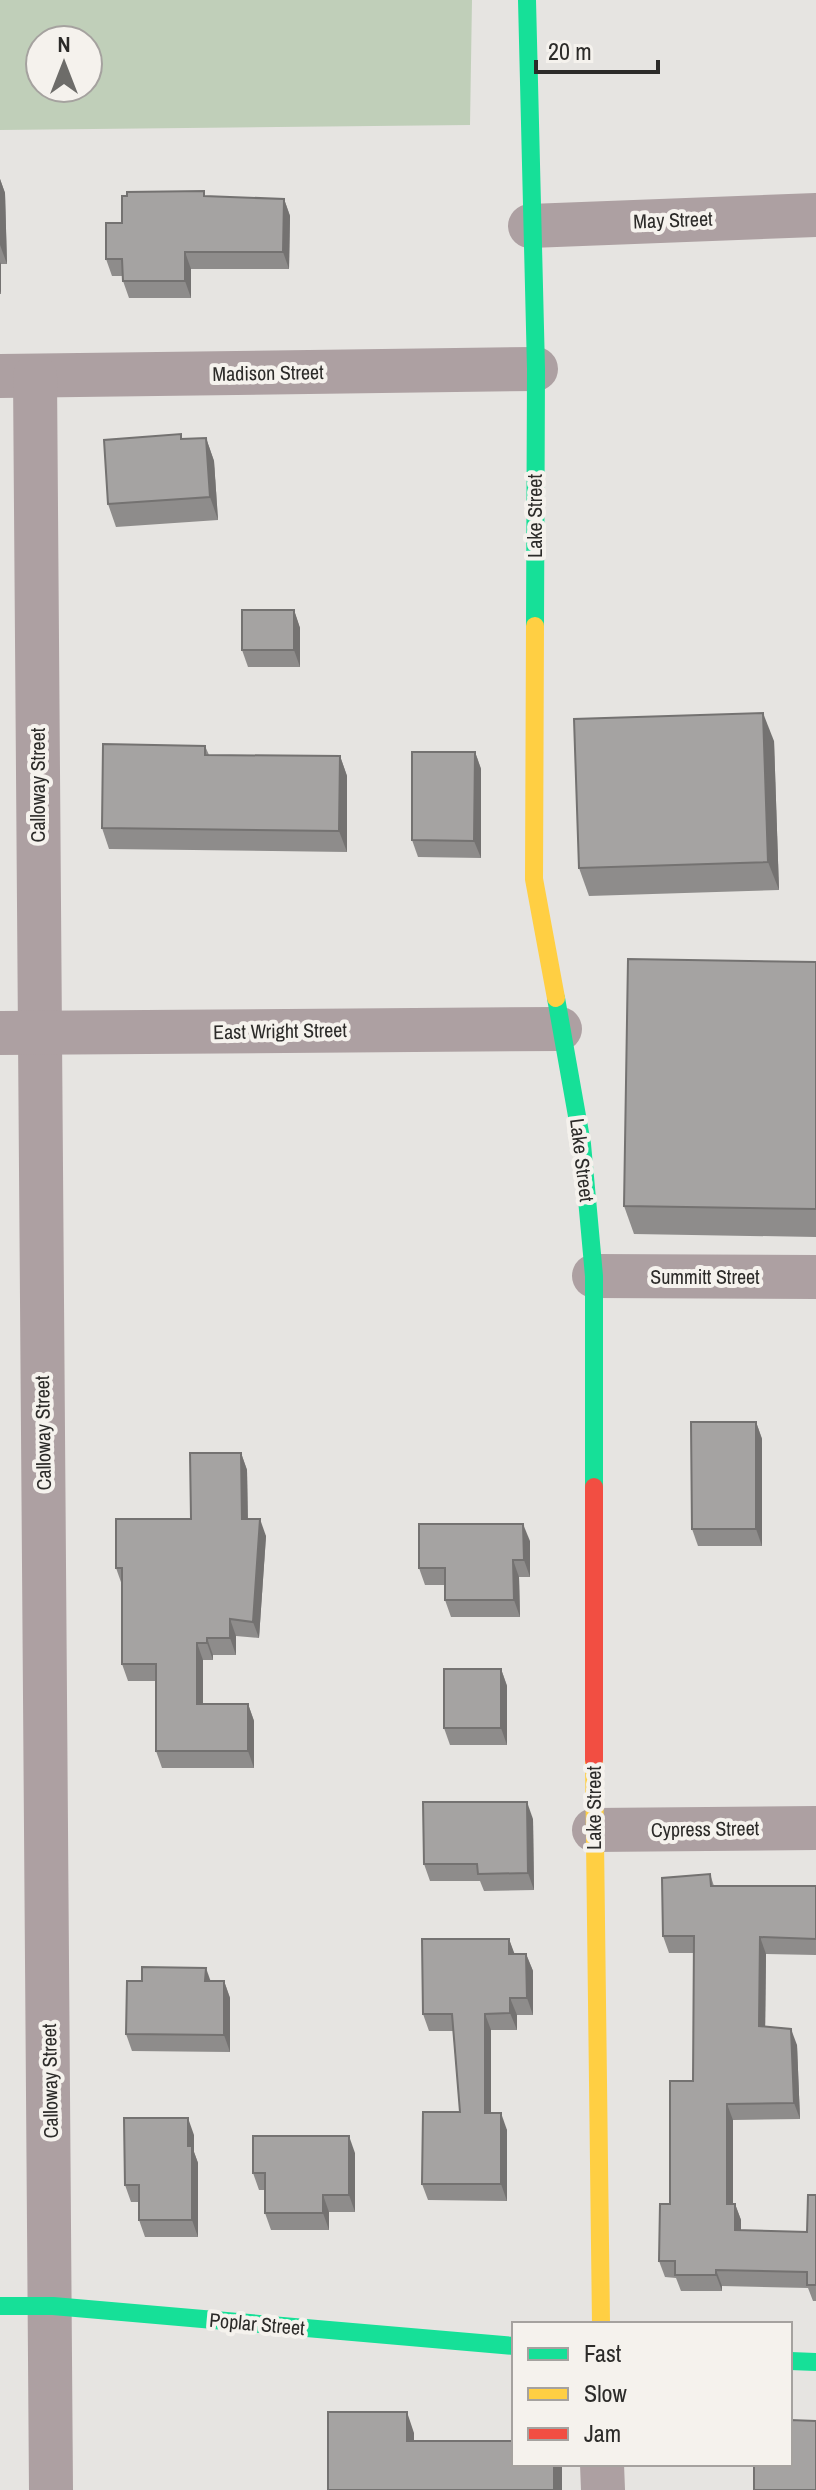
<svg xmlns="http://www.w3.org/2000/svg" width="816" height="2490" viewBox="0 0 816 2490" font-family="'Archivo Narrow',sans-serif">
<rect width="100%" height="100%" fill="#e6e4e1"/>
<path fill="#c0cfb9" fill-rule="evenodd" d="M0,0H472L470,125L0,130ZM40,40H88V88H40Z"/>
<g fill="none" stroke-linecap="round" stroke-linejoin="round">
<g stroke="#ada0a2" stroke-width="44">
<path d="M530,226L816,215"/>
<path d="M0,376L536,369"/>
<path d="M35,376L51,2490"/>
<path d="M0,1033L560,1029"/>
<path d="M594,1276L816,1277"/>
<path d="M594,1830L816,1828"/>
<path d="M602,2464L603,2490"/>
</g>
<g stroke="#16e098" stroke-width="18">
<path d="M527,0L536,369L535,626"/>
<path d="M556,998L582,1144L594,1276V1487"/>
<path d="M0,2306H53L514,2346"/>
<path d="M790,2361L816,2362"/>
</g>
<g stroke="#ffcf43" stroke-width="18">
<path d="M535,626L534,879L556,998"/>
<path d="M594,1760L601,2324"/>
</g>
<path stroke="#f24e42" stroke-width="18" d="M594,1487V1760"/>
</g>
<g fill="#8e8c8b">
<path d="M0,179L5,193L7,264H1V294H0Z"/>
<path d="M206,196L284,199L290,216L289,269H191V298H129L123,281V276H112L106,259L122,223Z"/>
<path d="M206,438L214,461L218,520L116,527L108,504L182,439Z"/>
<path d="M294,610L300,628V667H248L242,650Z"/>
<path d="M774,741L779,890L589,896L579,868Z"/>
<path d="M205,746L209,755L340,756L347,776V852L109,849L102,828Z"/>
<path d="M475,752L481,769V858L418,857L412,840Z"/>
<path d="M816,962V1237L634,1234L624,1206Z"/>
<path d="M756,1422L762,1439V1546H698L692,1529Z"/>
<path d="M241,1453L247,1470L248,1519L266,1536L259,1638L236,1636V1655H213V1660H203V1704H248L254,1721V1768H162L156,1751V1681H128L122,1664V1585L116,1568L191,1519Z"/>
<path d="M530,1541V1577H519L520,1617H451L445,1600V1585H425L419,1568Z"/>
<path d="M501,1669L507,1686V1745H450L444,1728Z"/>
<path d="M533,1819L534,1890L484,1891L480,1881H430L424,1864Z"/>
<path d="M710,1874L714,1886H816V1955L766,1954L765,2027L797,2045L800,2119L733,2120V2204H735L741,2220V2231L807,2232L816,2195V2301H813L808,2288L722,2286V2291H681L676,2278L665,2277L659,2261L693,2081L694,1953H669L663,1936Z"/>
<path d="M509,1939L514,1954H526L533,1971V2015H517V2030H491V2113L507,2130V2201L428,2200L422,2184L460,2112L453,2031H429L423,2014Z"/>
<path d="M211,1981H224L230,1998V2052L132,2051L126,2034Z"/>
<path d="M194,2135V2152L198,2163V2237H145L139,2220V2202H131L125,2185Z"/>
<path d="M355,2153V2212H329V2230H271L265,2213V2190H259L253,2173Z"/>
</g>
<g fill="#747271">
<path d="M0,179L5,193L7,264L0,245Z"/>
<path d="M284,199L290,216L289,269L283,252Z"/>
<path d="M185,252L191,269V298L185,281Z"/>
<path d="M0,262L1,264V294L0,291Z"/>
<path d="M206,438L214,461L218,520L210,497Z"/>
<path d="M294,610L300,628V667L294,650Z"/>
<path d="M763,713L774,741L779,890L768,862Z"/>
<path d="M475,752L481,769V858L474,841Z"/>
<path d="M340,756L347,776V852L339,831Z"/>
<path d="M756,1422L762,1439V1546L756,1529Z"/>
<path d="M241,1453L247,1470L248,1536L242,1519Z"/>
<path d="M260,1519L266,1536L259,1638L253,1622Z"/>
<path d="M523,1524L530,1541V1577L524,1560Z"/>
<path d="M513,1560L519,1577L520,1617L514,1600Z"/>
<path d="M230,1619L236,1636V1655L230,1638Z"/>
<path d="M207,1638L213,1655V1660L207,1643Z"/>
<path d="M197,1643L203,1660V1721L197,1704Z"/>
<path d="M501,1669L507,1686V1745L501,1728Z"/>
<path d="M248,1704L254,1721V1768L248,1751Z"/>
<path d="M527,1802L533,1819L534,1890L528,1873Z"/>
<path d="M760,1937L766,1954L765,2043L759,2026Z"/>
<path d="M509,1939L515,1955L509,1954Z"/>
<path d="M526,1954L533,1971V2015L527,1998Z"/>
<path d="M206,1968L212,1985L205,1981Z"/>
<path d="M224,1981L230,1998V2052L224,2035Z"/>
<path d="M510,1998L517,2015V2030L510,2013Z"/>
<path d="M485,2014L491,2030V2130L485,2113Z"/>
<path d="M791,2029L797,2045L800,2119L794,2103Z"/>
<path d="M727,2104L733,2120V2220L727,2204Z"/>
<path d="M501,2113L507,2130V2201L501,2184Z"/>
<path d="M188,2118L194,2135V2152L198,2163V2237L192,2220L188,2146Z"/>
<path d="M349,2136L355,2153V2212L349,2195Z"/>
<path d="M323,2195L329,2212V2230L323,2213Z"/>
<path d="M735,2204L741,2220V2247L735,2230Z"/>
<path d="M716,2270L722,2286V2291L716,2275Z"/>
<path d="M407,2412L414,2433V2462L407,2441Z"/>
<rect x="554" y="2464" width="8" height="26"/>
</g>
<g fill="#a5a3a2" stroke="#747271" stroke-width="2">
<path d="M204,191V196L284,199L283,252H185V281H123L122,259H106V223H122V196H127V192Z"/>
<path d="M181,434V439L206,438L210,497L108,504L104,440Z"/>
<rect x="242" y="610" width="52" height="40"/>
<path d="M763,713L768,862L579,868L574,719Z"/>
<path d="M103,744L205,746V755L340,756L339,831L102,828Z"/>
<path d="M412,752H475L474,841L412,840Z"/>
<path d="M628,959L816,962V1209L624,1206Z"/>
<path d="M691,1422H756V1529H692Z"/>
<path d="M190,1453H241L242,1519H260L253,1622L230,1619V1638H207V1643H197V1704H248V1751H156V1664H122V1568H116V1519H191Z"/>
<path d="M419,1524H523L524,1560H513L514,1600H445V1568H419Z"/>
<rect x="444" y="1669" width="57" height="59"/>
<path d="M423,1802H527L528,1873L478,1874L477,1864H424Z"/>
<path d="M710,1874L711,1886H816V1939L760,1937L759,2026L791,2029L794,2103L727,2104V2204H735V2230L807,2232L808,2195H816V2285H807V2272L716,2270V2275H675V2261H659L660,2204H670V2081H693L694,1936H663L662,1878Z"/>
<path d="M422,1939H509V1954H526L527,1998H510V2013L485,2014V2113H501V2184H422L423,2112H460L452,2014H423Z"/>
<path d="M142,1967L206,1968L205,1981H224V2035L126,2034L127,1981H142Z"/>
<path d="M124,2118H188V2146H192V2220H139V2185H125Z"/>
<path d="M253,2136H349V2195H323V2213H265V2173H253Z"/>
<path d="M328,2412H407V2441H514V2464H554V2490H328Z"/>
<path d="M790,2420L816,2421V2490H754V2464H790Z"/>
</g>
<g text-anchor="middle" stroke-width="8" stroke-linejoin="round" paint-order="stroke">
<g font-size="20" fill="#2c2b29" stroke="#f5f2ed">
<text transform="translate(673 220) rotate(-2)" y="7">May Street</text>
<text transform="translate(268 373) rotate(-1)" y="7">Madison Street</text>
<text transform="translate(535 516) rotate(-90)" y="7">Lake Street</text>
<text transform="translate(38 785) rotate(-90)" y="7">Calloway Street</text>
<text transform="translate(280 1031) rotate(-1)" y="7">East Wright Street</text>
<text transform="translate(582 1160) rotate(83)" y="7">Lake Street</text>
<text x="705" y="1284">Summitt Street</text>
<text transform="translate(43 1433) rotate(-91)" y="7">Calloway Street</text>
<text transform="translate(594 1808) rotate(-90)" y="7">Lake Street</text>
<text transform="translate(705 1829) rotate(-1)" y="7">Cypress Street</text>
<text transform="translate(50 2081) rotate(-91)" y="7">Calloway Street</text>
<text transform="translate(257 2324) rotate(5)" y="7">Poplar Street</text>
</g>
</g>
<rect x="512" y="2322" width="280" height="144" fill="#f5f2ed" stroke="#a5a29f" stroke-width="2"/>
<rect x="528" y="2348" width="40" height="12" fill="#16e098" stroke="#a5a29f" stroke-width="2"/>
<text x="584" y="2362" font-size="24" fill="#2c2b29">Fast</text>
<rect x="528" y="2388" width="40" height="12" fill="#ffcf43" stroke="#a5a29f" stroke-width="2"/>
<text x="584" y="2402" font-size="24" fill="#2c2b29">Slow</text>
<rect x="528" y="2428" width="40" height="12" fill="#f24e42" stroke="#a5a29f" stroke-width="2"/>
<text x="584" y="2442" font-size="24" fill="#2c2b29">Jam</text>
<g transform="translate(64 64)"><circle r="38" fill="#f5f2ed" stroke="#a5a29f" stroke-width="2"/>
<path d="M0-6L14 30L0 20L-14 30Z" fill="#6d6c69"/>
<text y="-12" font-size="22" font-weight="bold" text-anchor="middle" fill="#2c2b29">N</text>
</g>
<path d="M536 60v12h122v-12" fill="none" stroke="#2c2b29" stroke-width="4"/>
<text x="548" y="60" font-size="24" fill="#2c2b29" stroke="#f5f2ed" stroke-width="6" paint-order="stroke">20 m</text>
</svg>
